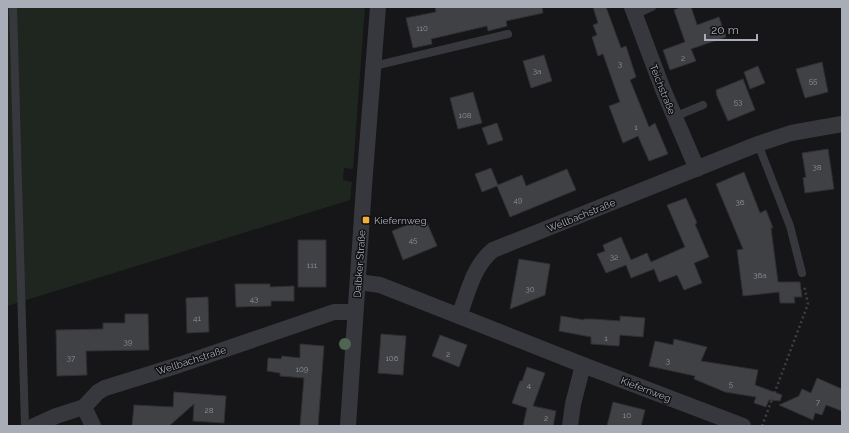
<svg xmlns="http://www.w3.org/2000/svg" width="849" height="433" viewBox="0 0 849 433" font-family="Raleway,sans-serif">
<rect width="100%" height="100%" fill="#161618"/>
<path fill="#1e261f" d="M7,7H365L353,169L344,168L343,180L352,182L350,200L7,306Z"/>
<g fill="#404145" stroke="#303034">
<path d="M435,7H542L543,13L506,21L507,26L488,31L487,26L431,39L432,44L413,48L406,18L436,12Z"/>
<path d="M593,7H606L621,48L626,46L636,77L630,80L649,127L655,123L668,154L649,161L638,136L623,143L609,106L620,102L603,54L598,56L592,37L597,35L593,25L598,23Z"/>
<path d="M681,7H691L697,25L719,17L726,37L691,49L696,61L670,70L663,50L685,42L674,10Z"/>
<path d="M544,55L552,81L531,88L523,61Z"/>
<path d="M822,62L828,92L805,98L796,69Z"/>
<path d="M758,66L765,83L750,89L744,72Z"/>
<path d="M743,79L755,110L728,121L717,96L716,90Z"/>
<path d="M473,92L482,123L458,129L450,98Z"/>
<path d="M497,123L503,140L488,145L482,128Z"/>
<path d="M828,149L834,189L805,193L803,178L806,177L802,153Z"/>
<path d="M491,168L498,185L522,175L526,186L567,169L576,190L510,217L497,186L482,192L475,174Z"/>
<path d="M744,172L760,213L766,210L773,228H771L778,282H800L802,297H794L795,303H780L779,292L743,296L737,250L743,249L716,184Z"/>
<path d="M686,198L697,223L695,224L709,257L694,263L702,283L684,290L677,275L659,282L654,269L631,278L626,265L606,273L597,254L605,251L603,245L621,237L631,260L647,253L651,262L685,247L667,205Z"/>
<path d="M425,218L437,246L403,260L392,231Z"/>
<rect x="298" y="240" width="28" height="47"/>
<path d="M519,259L550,264L545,295L510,309Z"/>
<path d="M235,284H270V287L294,286V301H271V306L236,307Z"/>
<path d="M208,297L209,332L187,333L186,298Z"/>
<path d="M125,314H148L149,350L86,351L87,375L57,376L56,330L103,329V323H125Z"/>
<path d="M561,316L584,320V319H593L620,321V316L645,318L643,337L620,335L619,346L591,344V337L559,331Z"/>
<path d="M381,334L406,336L403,375L378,373Z"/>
<path d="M440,335L467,345L459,367L432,356Z"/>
<path d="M674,339L707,347L701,361L758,370L755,385L782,395L780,401L769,400L766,407L754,403L756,397L725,392L694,379L695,376L649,366L655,341L673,345Z"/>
<path d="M300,344L324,346L318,426H300L304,378L280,376V373L267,371L268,358L281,359L282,356L300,358Z"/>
<path d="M527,367L545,373L533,406L556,411L553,426H523L527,408L512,403L520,381H522Z"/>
<path d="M817,378L842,389V411L826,405L822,415L815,413L813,420L779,405L799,396L802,389L811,393Z"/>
<path d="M174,392L226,396L224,423L193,421L194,404L169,426H132L134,405L173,407Z"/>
<path d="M613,402L645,410L641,426H607Z"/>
</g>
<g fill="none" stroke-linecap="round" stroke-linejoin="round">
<path stroke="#3d3f44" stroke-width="2.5" stroke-dasharray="2 3" stroke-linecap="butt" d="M762,426L808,304L804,285"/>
<g stroke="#37383d" stroke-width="8">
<path d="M13,7L25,426"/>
<path d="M635,15L652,7"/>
<path d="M374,66L508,34"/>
<path d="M674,117L703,105"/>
<path d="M758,144L790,226L802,273"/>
</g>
<g stroke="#37383d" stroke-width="16">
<path d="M632,7L662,87L697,169"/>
<path d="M358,282L380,285L459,316C468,293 473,266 493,250L758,144L791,133L842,124"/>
<path d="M459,316L583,365L743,426"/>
<path d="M84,407L93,426"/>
<path d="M34,426L56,416L84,407L98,392L105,388L179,365L334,312H355"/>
<path d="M348,426L364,186L378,7"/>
<path d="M570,426L573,404L583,365"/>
</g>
</g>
<circle fill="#506452" cx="345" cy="344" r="6"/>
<rect fill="#f2b134" stroke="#111113" stroke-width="1.5" x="362" y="216" width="8" height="8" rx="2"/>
<g text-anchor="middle" stroke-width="3" stroke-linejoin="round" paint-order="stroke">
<g font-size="8" fill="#8e929b">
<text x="422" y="31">110</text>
<text x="683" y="61">2</text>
<text x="620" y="67">3</text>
<text x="537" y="74">3a</text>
<text x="813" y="84">55</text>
<text x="738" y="105">53</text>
<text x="465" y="118">108</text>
<text x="636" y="130">1</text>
<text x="817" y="170">38</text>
<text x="518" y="203">49</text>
<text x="740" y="205">36</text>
<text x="413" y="243">45</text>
<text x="614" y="260">32</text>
<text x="312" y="268">111</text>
<text x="760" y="278">36a</text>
<text x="530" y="292">30</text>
<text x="254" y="302">43</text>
<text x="197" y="321">41</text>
<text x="606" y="341">1</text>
<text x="128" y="345">39</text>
<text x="448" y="357">2</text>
<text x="71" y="361">37</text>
<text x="392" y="361">106</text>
<text x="668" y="364">3</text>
<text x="302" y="372">109</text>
<text x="731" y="387">5</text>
<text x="529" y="388">4</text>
<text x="818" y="405">7</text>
<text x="209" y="413">28</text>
<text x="627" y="418">10</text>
<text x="546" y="421">2</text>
</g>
<g font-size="10" fill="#a8adb8" stroke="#111113">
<text transform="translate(663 89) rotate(68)" y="4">Teichstraße</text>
<text transform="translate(581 215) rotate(-22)" y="4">Wellbachstraße</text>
<text transform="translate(359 264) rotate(-86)" y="4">Dalbker Straße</text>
<text transform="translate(191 360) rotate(-18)" y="4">Wellbachstraße</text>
<text transform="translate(646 389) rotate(21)" y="4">Kiefernweg</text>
</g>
<g font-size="10" fill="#a8adb8" stroke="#111113" text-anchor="start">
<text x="374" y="224">Kiefernweg</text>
</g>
</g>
<rect width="849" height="433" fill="none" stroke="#a8adb8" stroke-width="16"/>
<path d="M705 34v6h52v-6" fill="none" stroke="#a8adb8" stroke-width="2"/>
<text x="711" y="34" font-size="12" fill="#a8adb8" stroke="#111113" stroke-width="3" paint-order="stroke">20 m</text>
</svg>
